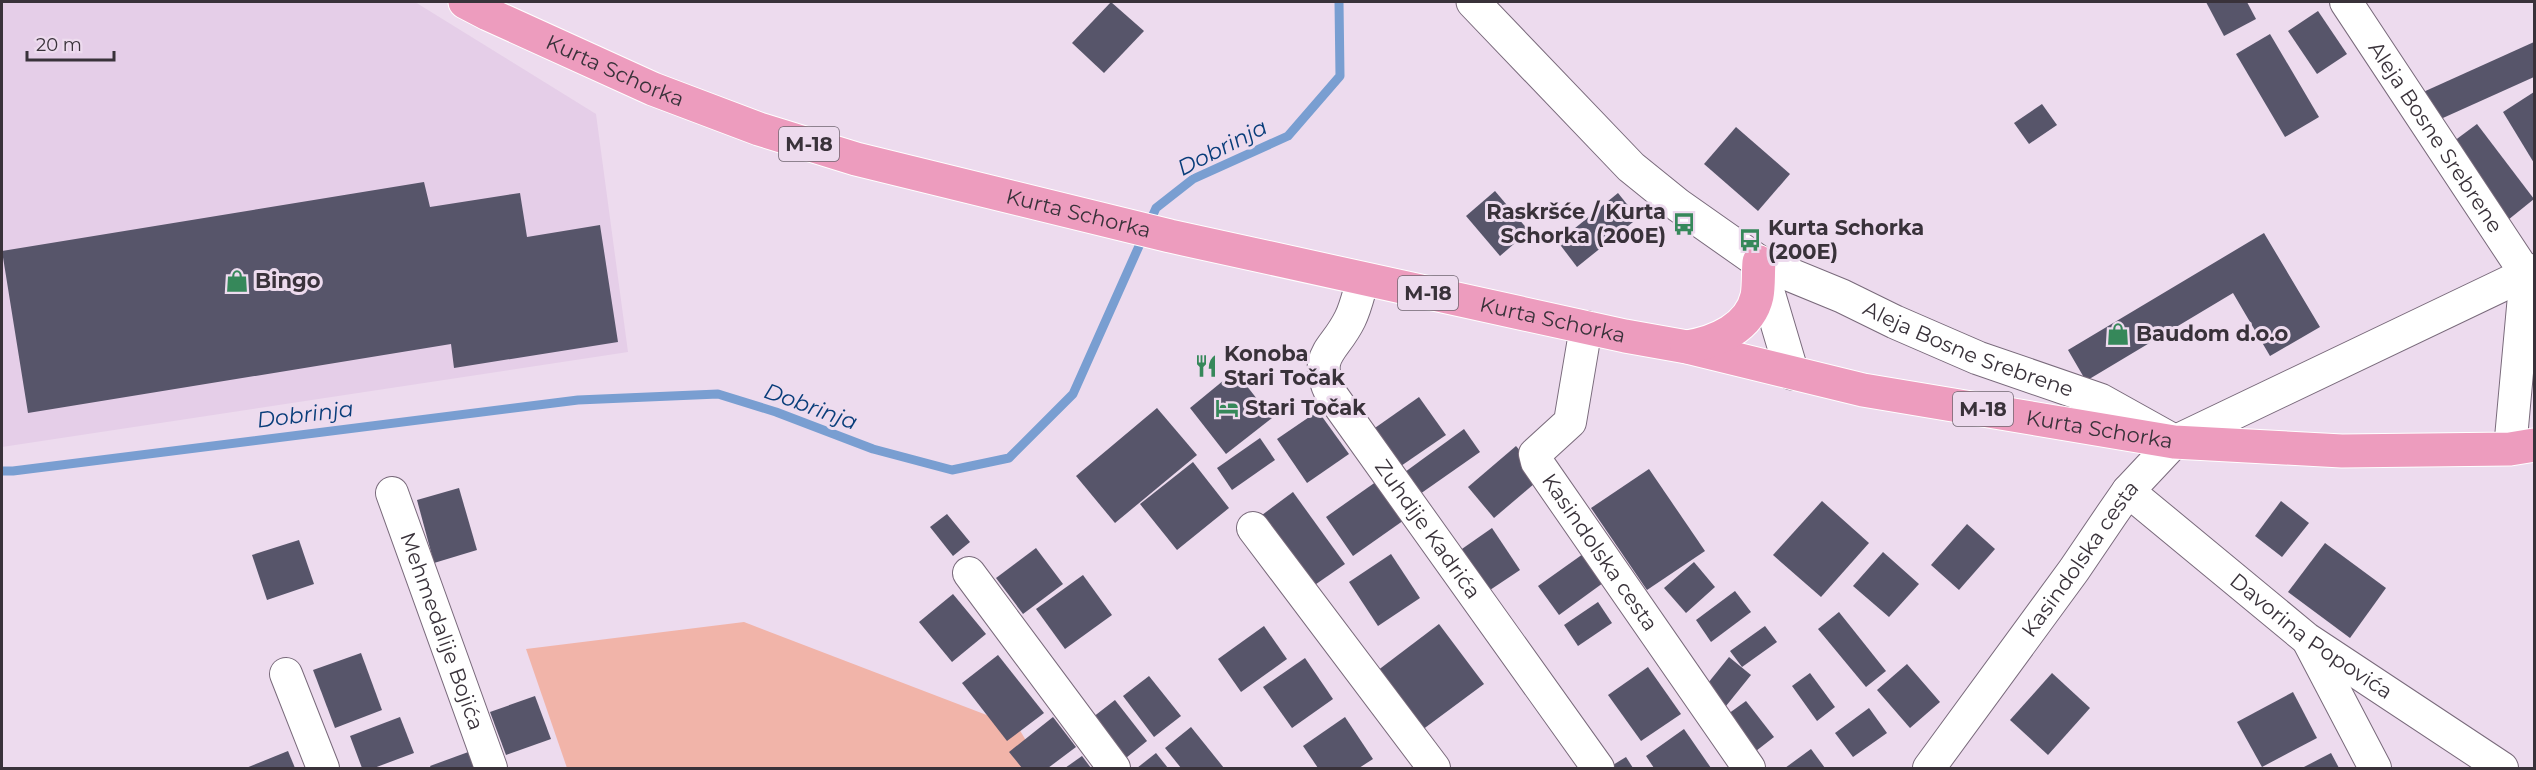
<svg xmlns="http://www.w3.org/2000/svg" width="2536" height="770" viewBox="0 0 2536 770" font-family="Montserrat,sans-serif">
<rect width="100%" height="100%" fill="#eddbee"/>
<path fill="#e5cee8" d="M2,2H415L596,114L628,352L2,447Z"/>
<path fill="#f1b4a9" d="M744,622L1018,727L1042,768H567L526,649Z"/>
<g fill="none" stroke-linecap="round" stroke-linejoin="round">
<path stroke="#799ed1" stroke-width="9" d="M2,471H13L578,400L718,394L776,412L873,449L952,470L1009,458L1073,394L1156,208L1193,179L1288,136L1340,76L1339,2"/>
</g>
<g fill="#57556a">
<path d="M1111,2L1144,31L1104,73L1072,43Z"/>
<path d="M2206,2H2247L2256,19L2224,36Z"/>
<path d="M2318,11L2347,54L2317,74L2288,31Z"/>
<path d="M2270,34L2319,117L2285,137L2236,54Z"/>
<path d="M2534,42V77L2434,122L2421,93Z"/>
<path d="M2534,92V163L2503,112Z"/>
<path d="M2042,104L2057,125L2029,144L2014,123Z"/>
<path d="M2477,124L2534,199L2508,220L2450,144Z"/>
<path d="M1736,127L1790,174L1758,211L1704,164Z"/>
<path d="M424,182L430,207L520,193L527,237L600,225L618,342L454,368L451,344L28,413L2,251Z"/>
<path d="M1495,191L1529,231L1500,256L1466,216Z"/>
<path d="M1618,193L1638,218L1577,267L1558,242Z"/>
<path d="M2264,233L2320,327L2270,356L2233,293L2086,381L2068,350Z"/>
<path d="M1235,371L1272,418L1226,454L1190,408Z"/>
<path d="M1419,397L1446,435L1398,468L1372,430Z"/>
<path d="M1157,408L1197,455L1115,523L1076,476Z"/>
<path d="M1318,411L1349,454L1307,483L1277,439Z"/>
<path d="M1464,429L1480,452L1420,494L1405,472Z"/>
<path d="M1260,438L1275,460L1232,490L1217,468Z"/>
<path d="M1516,446L1542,477L1494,518L1468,487Z"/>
<path d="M1193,462L1229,508L1177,550L1140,504Z"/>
<path d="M1649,469L1705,551L1647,590L1591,508Z"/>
<path d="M1380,479L1407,518L1353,556L1326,517Z"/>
<path d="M459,488L477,550L434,563L417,500Z"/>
<path d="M1293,492L1345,564L1309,589L1258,518Z"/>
<path d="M1822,501L1869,543L1821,597L1773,555Z"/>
<path d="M2281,501L2309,523L2282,557L2255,536Z"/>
<path d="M947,514L970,542L953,556L930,527Z"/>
<path d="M1967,524L1995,549L1959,590L1931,565Z"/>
<path d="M1492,528L1520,570L1487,592L1459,551Z"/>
<path d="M299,540L314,584L267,600L252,555Z"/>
<path d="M2325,543L2386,588L2350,638L2288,592Z"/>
<path d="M1036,548L1063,584L1023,614L996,578Z"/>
<path d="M1883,552L1919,584L1889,617L1853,586Z"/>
<path d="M1391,554L1420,598L1378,626L1349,582Z"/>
<path d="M1583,554L1603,583L1559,615L1538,586Z"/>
<path d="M1694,562L1715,587L1686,613L1664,588Z"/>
<path d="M1083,575L1112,615L1065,649L1036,609Z"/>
<path d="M1735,591L1751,612L1711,642L1696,620Z"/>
<path d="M953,594L986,634L952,662L919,622Z"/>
<path d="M1598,602L1612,623L1578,646L1564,625Z"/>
<path d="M1839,612L1886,671L1866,687L1818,629Z"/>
<path d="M1439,624L1484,684L1418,733L1373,674Z"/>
<path d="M1264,626L1287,659L1241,692L1218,659Z"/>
<path d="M1765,626L1777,642L1742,667L1730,651Z"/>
<path d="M361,653L382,710L335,728L313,670Z"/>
<path d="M998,655L1044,713L1007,741L962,683Z"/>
<path d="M1729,657L1751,675L1722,711L1700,693Z"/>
<path d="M1305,658L1333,699L1292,728L1263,687Z"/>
<path d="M1907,664L1940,702L1910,728L1877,690Z"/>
<path d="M1648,667L1681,714L1641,741L1608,695Z"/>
<path d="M1810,673L1835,707L1817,721L1792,686Z"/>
<path d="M2052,673L2090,708L2048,755L2010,720Z"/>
<path d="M1149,676L1181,716L1154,737L1123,696Z"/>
<path d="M2293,692L2317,738L2262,767L2237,722Z"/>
<path d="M535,696L551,739L506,755L490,712Z"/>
<path d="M1115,700L1147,741L1121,762L1088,721Z"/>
<path d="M1746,701L1774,737L1756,751L1728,714Z"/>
<path d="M1869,708L1887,733L1853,757L1835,733Z"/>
<path d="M400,717L414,753L374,768H362L350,736Z"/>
<path d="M1053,717L1076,747L1048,768H1022L1009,752Z"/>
<path d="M1345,717L1373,759L1359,768H1318L1303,746Z"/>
<path d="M1191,727L1224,768H1181L1165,748Z"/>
<path d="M1684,729L1711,768H1654L1646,756Z"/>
<path d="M1811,749L1825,768H1785Z"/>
<path d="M288,751L295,768H246Z"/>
<path d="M471,751L477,768H431L430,766Z"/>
<path d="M1156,753L1168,768H1137Z"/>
<path d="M2331,753L2339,768H2302Z"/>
<path d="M1082,756L1091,768H1065Z"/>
<path d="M1626,757L1633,768H1608Z"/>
</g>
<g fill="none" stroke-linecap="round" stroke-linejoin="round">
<g stroke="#796a7b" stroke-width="34">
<g id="street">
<path id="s1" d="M2346,2L2526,274L2510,449"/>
<path id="s2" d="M1363,279C1359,292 1356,307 1350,319C1334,352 1312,354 1331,394L1598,768"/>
<path id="s3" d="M1586,327L1570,422L1535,454L1537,462L1749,768"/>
<path id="s4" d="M2128,491L2307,639L2502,768"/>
<path id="s5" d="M392,493L491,768"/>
<path d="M1253,528L1434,768"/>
<path d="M969,573L1114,768"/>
<path d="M2309,642L2375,768"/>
<path d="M286,674L323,768"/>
<path id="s6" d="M1929,768L2074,570L2112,514L2128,491L2174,442L2534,270"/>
</g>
</g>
<g stroke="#796a7b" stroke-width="35">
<g id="secondary">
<path id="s7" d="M1473,2L1631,167L1678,205L1759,262L1842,296L1895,322L1978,358L2100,400L2170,439"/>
<path d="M1759,262L1792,373"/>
</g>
</g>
<g stroke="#fff" stroke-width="35">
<g id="primary">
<path id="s8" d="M465,2L488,14L653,89L759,129L856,159L1170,236L1625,336L1687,347L1863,390L2174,442L2342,451L2510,449L2534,445"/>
<path d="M1687,347C1716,342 1750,328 1757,296C1759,286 1758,273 1759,262"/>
</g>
</g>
<use href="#street" stroke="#fff" stroke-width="32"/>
<use href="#secondary" stroke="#fff" stroke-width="33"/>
<use href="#primary" stroke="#ed9cbe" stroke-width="33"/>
</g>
<defs>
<g id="bus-bare" transform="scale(1.8)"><path d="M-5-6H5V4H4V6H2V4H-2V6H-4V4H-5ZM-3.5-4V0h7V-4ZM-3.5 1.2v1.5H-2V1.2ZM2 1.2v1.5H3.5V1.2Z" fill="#36885a" stroke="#eddbee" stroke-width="2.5" paint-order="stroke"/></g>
<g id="shop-bare" transform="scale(1.8)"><path d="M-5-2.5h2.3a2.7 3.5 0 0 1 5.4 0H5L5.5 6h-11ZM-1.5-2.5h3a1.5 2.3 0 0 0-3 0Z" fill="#36885a" stroke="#eddbee" stroke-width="2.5" paint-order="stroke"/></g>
<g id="restaurant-bare" transform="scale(1.8)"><path d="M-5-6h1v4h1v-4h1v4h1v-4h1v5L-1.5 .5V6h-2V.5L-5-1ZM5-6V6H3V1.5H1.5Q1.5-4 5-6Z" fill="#36885a" stroke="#eddbee" stroke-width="2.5" paint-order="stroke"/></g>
<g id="hotel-bare" transform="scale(1.8)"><path d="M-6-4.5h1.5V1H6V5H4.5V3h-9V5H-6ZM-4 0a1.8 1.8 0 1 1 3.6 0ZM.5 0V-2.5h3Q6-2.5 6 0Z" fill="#36885a" stroke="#eddbee" stroke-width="2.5" paint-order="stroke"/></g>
</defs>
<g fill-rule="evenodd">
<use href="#bus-bare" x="1684" y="224"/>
<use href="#bus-bare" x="1750" y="240"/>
<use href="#shop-bare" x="237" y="281"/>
<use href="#shop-bare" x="2118" y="334"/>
<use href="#restaurant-bare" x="1206" y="366"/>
<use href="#hotel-bare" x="1227" y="408"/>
</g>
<g text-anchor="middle" stroke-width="6" stroke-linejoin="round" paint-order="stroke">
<g fill="#eddbee" stroke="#6f6570" stroke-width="1.5">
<rect x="779" y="127" width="60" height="34" rx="4.5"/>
<rect x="1398" y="276" width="60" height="34" rx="4.5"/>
<rect x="1953" y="392" width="60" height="34" rx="4.5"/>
</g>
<g font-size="20" font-weight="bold" fill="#39323a">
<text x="809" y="151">M-18</text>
<text x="1428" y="300">M-18</text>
<text x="1983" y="416">M-18</text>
</g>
<g font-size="21" fill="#39323a" stroke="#eddbee">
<text dy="7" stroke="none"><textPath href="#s8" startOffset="165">Kurta Schorka</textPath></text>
<text dy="7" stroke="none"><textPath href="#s1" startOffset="162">Aleja Bosne Srebrene</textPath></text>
<text dy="7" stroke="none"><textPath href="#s8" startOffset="651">Kurta Schorka</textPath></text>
<text dy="7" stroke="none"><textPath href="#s8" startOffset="1137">Kurta Schorka</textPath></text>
<text dy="7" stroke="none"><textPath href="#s7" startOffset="615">Aleja Bosne Srebrene</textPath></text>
<text dy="7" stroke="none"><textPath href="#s8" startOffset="1695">Kurta Schorka</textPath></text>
<text dy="7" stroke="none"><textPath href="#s2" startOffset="292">Zuhdije Kadrića</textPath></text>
<text dy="7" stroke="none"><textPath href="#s3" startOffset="262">Kasindolska cesta</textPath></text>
<text dy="7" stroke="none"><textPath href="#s6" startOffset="258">Kasindolska cesta</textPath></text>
<text dy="7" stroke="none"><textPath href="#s5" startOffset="147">Mehmedalije Bojića</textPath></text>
<text dy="7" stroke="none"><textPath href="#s4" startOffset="234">Davorina Popovića</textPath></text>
</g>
<g font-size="21" font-weight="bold" fill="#39323a" stroke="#eddbee" text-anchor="start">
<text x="1666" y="219" text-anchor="end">Raskršće / Kurta<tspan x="1666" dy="24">Schorka (200E)</tspan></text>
<text x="1768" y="235">Kurta Schorka<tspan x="1768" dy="24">(200E)</tspan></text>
<text x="255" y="288">Bingo</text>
<text x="2136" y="341">Baudom d.o.o</text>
<text x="1224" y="361">Konoba<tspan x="1224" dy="24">Stari Točak</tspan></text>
<text x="1245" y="415">Stari Točak</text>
</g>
<g font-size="22" font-style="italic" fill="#093d7a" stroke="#eddbee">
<text transform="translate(1222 147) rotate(-27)" y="8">Dobrinja</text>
<text transform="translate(811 406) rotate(20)" y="8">Dobrinja</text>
<text transform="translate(305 414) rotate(-7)" y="8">Dobrinja</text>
</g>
</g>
<rect width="2536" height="770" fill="none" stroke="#39323a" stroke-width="6"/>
<path d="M27 51v9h87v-9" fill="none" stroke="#39323a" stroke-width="3"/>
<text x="36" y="51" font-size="18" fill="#39323a" stroke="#eddbee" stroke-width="4.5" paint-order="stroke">20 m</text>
</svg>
